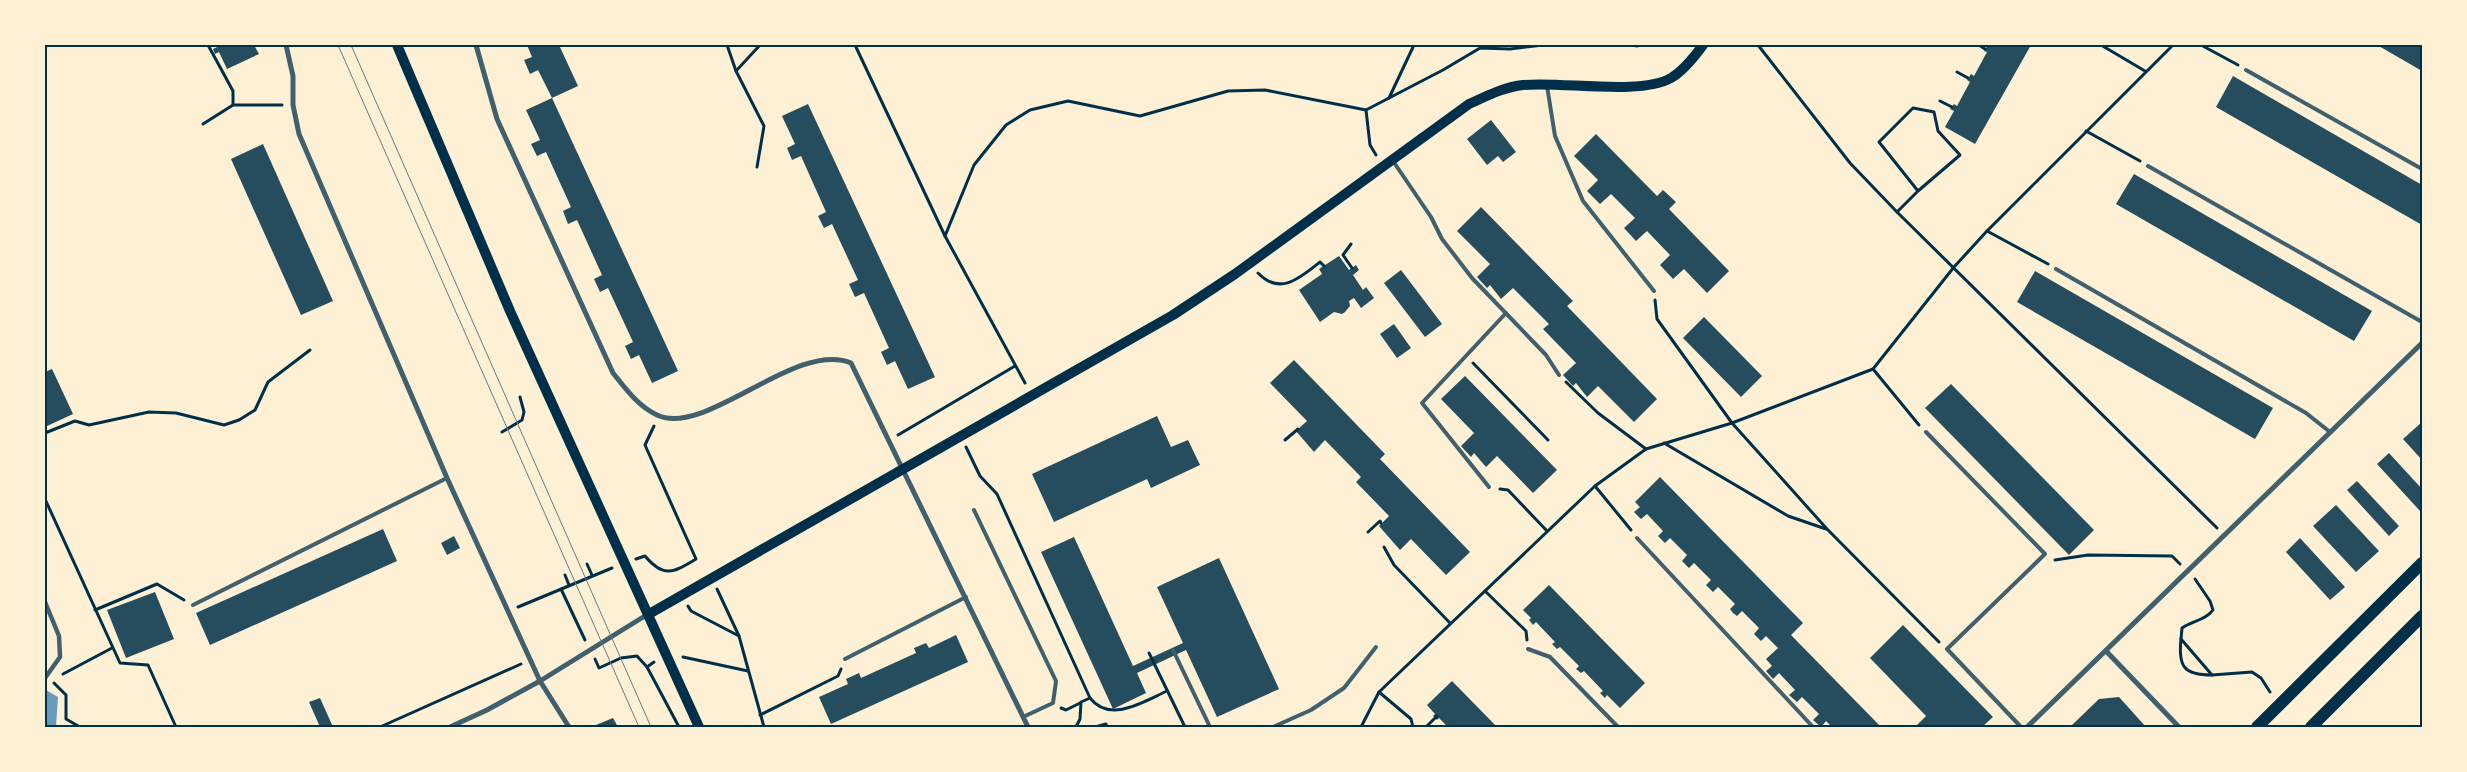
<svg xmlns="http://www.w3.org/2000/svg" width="2467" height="772" viewBox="0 0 2467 772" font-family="Quicksand,sans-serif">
<rect width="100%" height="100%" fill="#fdf0d5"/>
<path fill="#669bbc" d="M46,690L58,697L56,726L58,727H45Z"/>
<g fill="#264d5e">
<path d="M216,45H254L259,54L227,69L219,52L215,54L213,49L217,47Z"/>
<path d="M527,45H559L578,86L552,98L678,371L652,383L639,355L631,359L625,346L633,342L608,288L600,292L594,279L602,275L577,220L568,224L563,211L571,207L546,152L537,156L531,144L540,140L526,110L552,98L538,70L530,74L524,60L532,57Z"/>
<path d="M1988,45L1991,47L2031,45L1975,144L1945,127L1954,111L1950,109L1954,104L1957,106L1970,82L1967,80L1971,74L1974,76L1987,52L1984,51Z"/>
<path d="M2377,45H2422V71L2410,64Z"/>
<path d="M2233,76L2422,185V225L2216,107Z"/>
<path d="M808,104L935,377L908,389L895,361L887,365L881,352L889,348L864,293L855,297L849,284L858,280L832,224L824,228L818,216L826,212L801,156L792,160L787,148L795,144L782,116Z"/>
<path d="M1491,120L1516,152L1503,162L1498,156L1487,165L1467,139Z"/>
<path d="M1596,134L1657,196L1663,190L1676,202L1669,209L1729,271L1707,293L1684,269L1673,279L1660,265L1670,255L1647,231L1636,241L1624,228L1635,218L1611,194L1600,204L1587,191L1598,180L1574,156Z"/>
<path d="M263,144L333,301L301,315L231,159Z"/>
<path d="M2134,174L2372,311L2354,341L2116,204Z"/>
<path d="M1481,207L1573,301L1567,306L1657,399L1634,422L1598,386L1587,397L1576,383L1573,386L1563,375L1576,363L1543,329L1549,324L1513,288L1501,299L1490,285L1487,288L1477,277L1490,264L1457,231Z"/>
<path d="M1339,256L1349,270L1356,265L1359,270L1353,275L1363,290L1366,287L1374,298L1361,308L1354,298L1349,301L1350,306L1345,312L1342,314L1334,312L1320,322L1299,290L1322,274L1319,269Z"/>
<path d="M1401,270L1442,324L1425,337L1384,283Z"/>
<path d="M2035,271L2273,408L2255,439L2017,302Z"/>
<path d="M1704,317L1762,376L1741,397L1683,338Z"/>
<path d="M1394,324L1411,348L1397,358L1380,334Z"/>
<path d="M1294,360L1385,454L1380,459L1470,552L1446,575L1411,539L1400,550L1379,526L1389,516L1356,482L1361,477L1325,440L1314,452L1296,431L1307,421L1270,383Z"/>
<path d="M52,369L73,414L45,427V372Z"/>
<path d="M1465,376L1557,470L1533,493L1497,456L1486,467L1474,453L1471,457L1461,446L1474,433L1441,399Z"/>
<path d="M1951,384L2094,530L2069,555L1925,408Z"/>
<path d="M1157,416L1171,447L1188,440L1200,465L1151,488L1147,479L1054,522L1032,474Z"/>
<path d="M2422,422V460L2403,439Z"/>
<path d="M2389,453L2422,489L2420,511L2377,464Z"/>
<path d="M1660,477L1803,623L1791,635L1881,727H1832L1826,721L1821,727L1813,720L1819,714L1802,697L1797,702L1789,695L1795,690L1779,673L1773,679L1766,671L1772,666L1766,659L1778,648L1766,636L1761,641L1754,634L1759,628L1742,611L1737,616L1733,613L1730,609L1735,604L1718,587L1713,592L1706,585L1711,580L1694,563L1689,568L1682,561L1687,555L1670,538L1665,543L1658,536L1663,531L1647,514L1641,519L1634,512L1640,507L1635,502Z"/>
<path d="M2357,481L2399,526L2389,536L2347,490Z"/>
<path d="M2336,505L2379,551L2356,572L2313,526Z"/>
<path d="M383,529L397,561L210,645L196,613Z"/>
<path d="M454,536L460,548L447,555L441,543Z"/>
<path d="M1074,537L1133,666L1183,643L1157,587L1219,558L1279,689L1217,717L1186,650L1137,673L1146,693L1113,709L1041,552Z"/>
<path d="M2300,538L2345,587L2330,600L2286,552Z"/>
<path d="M1549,585L1645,683L1620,708L1607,695L1605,698L1600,693L1603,691L1584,671L1581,673L1576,669L1579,666L1560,647L1557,649L1552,644L1555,642L1536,622L1533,625L1529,620L1531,618L1523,610Z"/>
<path d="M155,592L174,639L126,658L107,610Z"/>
<path d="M1903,625L1993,717L1982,727H1915L1926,716L1870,658Z"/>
<path d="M956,635L968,662L831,724L819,697L848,684L846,679L859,673L861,678L916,653L914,648L926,643L929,648Z"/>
<path d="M1452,681L1497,727H1448L1439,718L1437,720L1433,716L1435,714L1427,705Z"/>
<path d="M2119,697L2146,727H2070L2099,699Z"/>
<path d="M320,698L333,727H320L309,702Z"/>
<path d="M613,718L618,727H591Z"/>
</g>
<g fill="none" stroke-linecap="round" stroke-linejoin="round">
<g stroke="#003049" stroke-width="3">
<path d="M727,45L736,71"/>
<path d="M855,45L945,236L1025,383"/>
<path d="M1632,45L1637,46"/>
<path d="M1758,45L1850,163L1897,212L2217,528"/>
<path d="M1979,45L1985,49"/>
<path d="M2101,45L2145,71"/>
<path d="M2201,45L2238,65"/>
<path d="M1957,72L1968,78"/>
<path d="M1389,98L1443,70L1480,48L1510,49L1543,45"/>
<path d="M1940,101L1952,107"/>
<path d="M233,105H282"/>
<path d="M203,124L233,105V91L208,45"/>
<path d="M2086,131L2140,161"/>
<path d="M1376,155L1370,145L1366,110L1389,98L1414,45"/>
<path d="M757,167L764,126L736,71L760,45"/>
<path d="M1897,212L1918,191L1879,142L1913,108L1934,112L1938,131L1960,155L1918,191"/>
<path d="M1987,231L2048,264"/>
<path d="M945,236L974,165L1006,125L1030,110L1068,101L1140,116L1228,91L1265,90L1366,110"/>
<path d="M1351,244L1343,255L1352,268"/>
<path d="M1258,273C1280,296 1300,278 1320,262L1324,266"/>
<path d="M1655,300L1657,319L1732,423L1827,529L1939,642"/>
<path d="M1473,363L1548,440"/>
<path d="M1873,369L1919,425"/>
<path d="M1566,382L1598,413L1646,449"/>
<path d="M502,432L522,420L524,412L520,397"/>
<path d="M45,433L75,421L89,425L149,412L176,413L224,425L239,420L255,410L268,382L310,350"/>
<path d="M898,435L1015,366"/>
<path d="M1285,440L1298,429"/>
<path d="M1664,443L1788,516L1826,529"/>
<path d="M966,447L980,476L997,494L1090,698"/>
<path d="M1595,486L1631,530"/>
<path d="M1500,489L1508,490L1547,531"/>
<path d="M45,499L120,663L148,665L176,727"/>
<path d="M1368,532L1380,521L1381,523"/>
<path d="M1384,547L1394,565L1450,623"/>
<path d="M636,559L645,556C664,579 674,572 696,559L645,445L654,426"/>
<path d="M2055,560L2088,555L2172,556L2180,564"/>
<path d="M587,564L592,575"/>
<path d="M565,575L569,585"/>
<path d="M2195,579L2210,601L2213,610C2206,620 2192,621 2182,628L2181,639L2212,675L2252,672L2261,678L2270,692"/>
<path d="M561,589L585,640"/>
<path d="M717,589L739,636"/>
<path d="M1485,591L1526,631L1527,640"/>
<path d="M688,606L691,611L739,636L764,727"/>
<path d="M518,607L612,568"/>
<path d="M95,610L157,584L184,600"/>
<path d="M2181,639C2178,667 2184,675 2212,675"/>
<path d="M1149,653L1185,727"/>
<path d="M683,657L748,671"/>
<path d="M595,659L599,668L621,658L637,656L647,667L654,662"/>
<path d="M647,667L679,727"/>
<path d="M63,674L112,648"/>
<path d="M54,683L66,695V719L80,727"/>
<path d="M1379,692L1411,719L1413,727"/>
<path d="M1061,708L1066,710L1080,703"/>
<path d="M760,715L838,676L841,669"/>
<path d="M380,727L521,664"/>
<path d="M1076,727L1080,719L1081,702L1090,698C1110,724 1145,701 1167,691"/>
<path d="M1095,727L1106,724L1107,727"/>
<path d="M1361,727L1379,692L1595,486L1646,449L1732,423L1873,369L1954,267L1987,231L2173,45"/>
<path d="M1426,727L1437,716"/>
</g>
<g stroke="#3f606c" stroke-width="4">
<path d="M2246,70L2422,169"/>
<path d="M1547,86L1555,136L1583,201L1654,291"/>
<path d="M1393,161L1431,217L1442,239L1472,278L1546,355L1559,375"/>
<path d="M2148,166L2422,322"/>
<path d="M2056,269L2306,413L2330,432"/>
<path d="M1926,432L2045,554L1947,649L2021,727"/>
<path d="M1489,487L1422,403L1506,313"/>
<path d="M974,510L1056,681L1053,703L1023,717"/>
<path d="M1637,538L1813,727"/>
<path d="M193,605L447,478"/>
<path d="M1528,649L1550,657L1618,727"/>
<path d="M1173,650L1210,727"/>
<path d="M845,659L966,597"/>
<path d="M1273,727L1311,710L1344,688L1376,647"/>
</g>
<path stroke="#3f606c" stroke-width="4.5" d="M45,602L59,636L60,657L45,678"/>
<g stroke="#3f606c" stroke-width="5">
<path d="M286,45L293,76V105L299,134L447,478L540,681L648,614"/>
<path d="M476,45L497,119L613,373C626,389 638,406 657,415C706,438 795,340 851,363L1028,727"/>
<path d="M2106,651L2179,727"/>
<path d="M450,727L487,710L540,681L569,727"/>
<path d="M2027,727L2422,343"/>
</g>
<g stroke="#003049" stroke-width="10">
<path d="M397,45L510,311L699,727"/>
<path d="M649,614L1173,315L1235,274L1469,104C1487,96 1504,87 1523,85C1562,81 1639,96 1671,78C1683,71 1695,56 1703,45"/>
</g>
<g stroke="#003049" stroke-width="12">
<path d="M2257,727L2422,563"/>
<path d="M2311,727L2422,616"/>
</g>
<g stroke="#657d81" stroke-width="1">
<path d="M338,45L639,727"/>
<path d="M351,45L651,727"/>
</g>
</g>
<rect width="2467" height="772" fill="none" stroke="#fdf0d5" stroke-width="92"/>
<rect x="46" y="46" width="2375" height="680" fill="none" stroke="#003049" stroke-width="2"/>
</svg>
